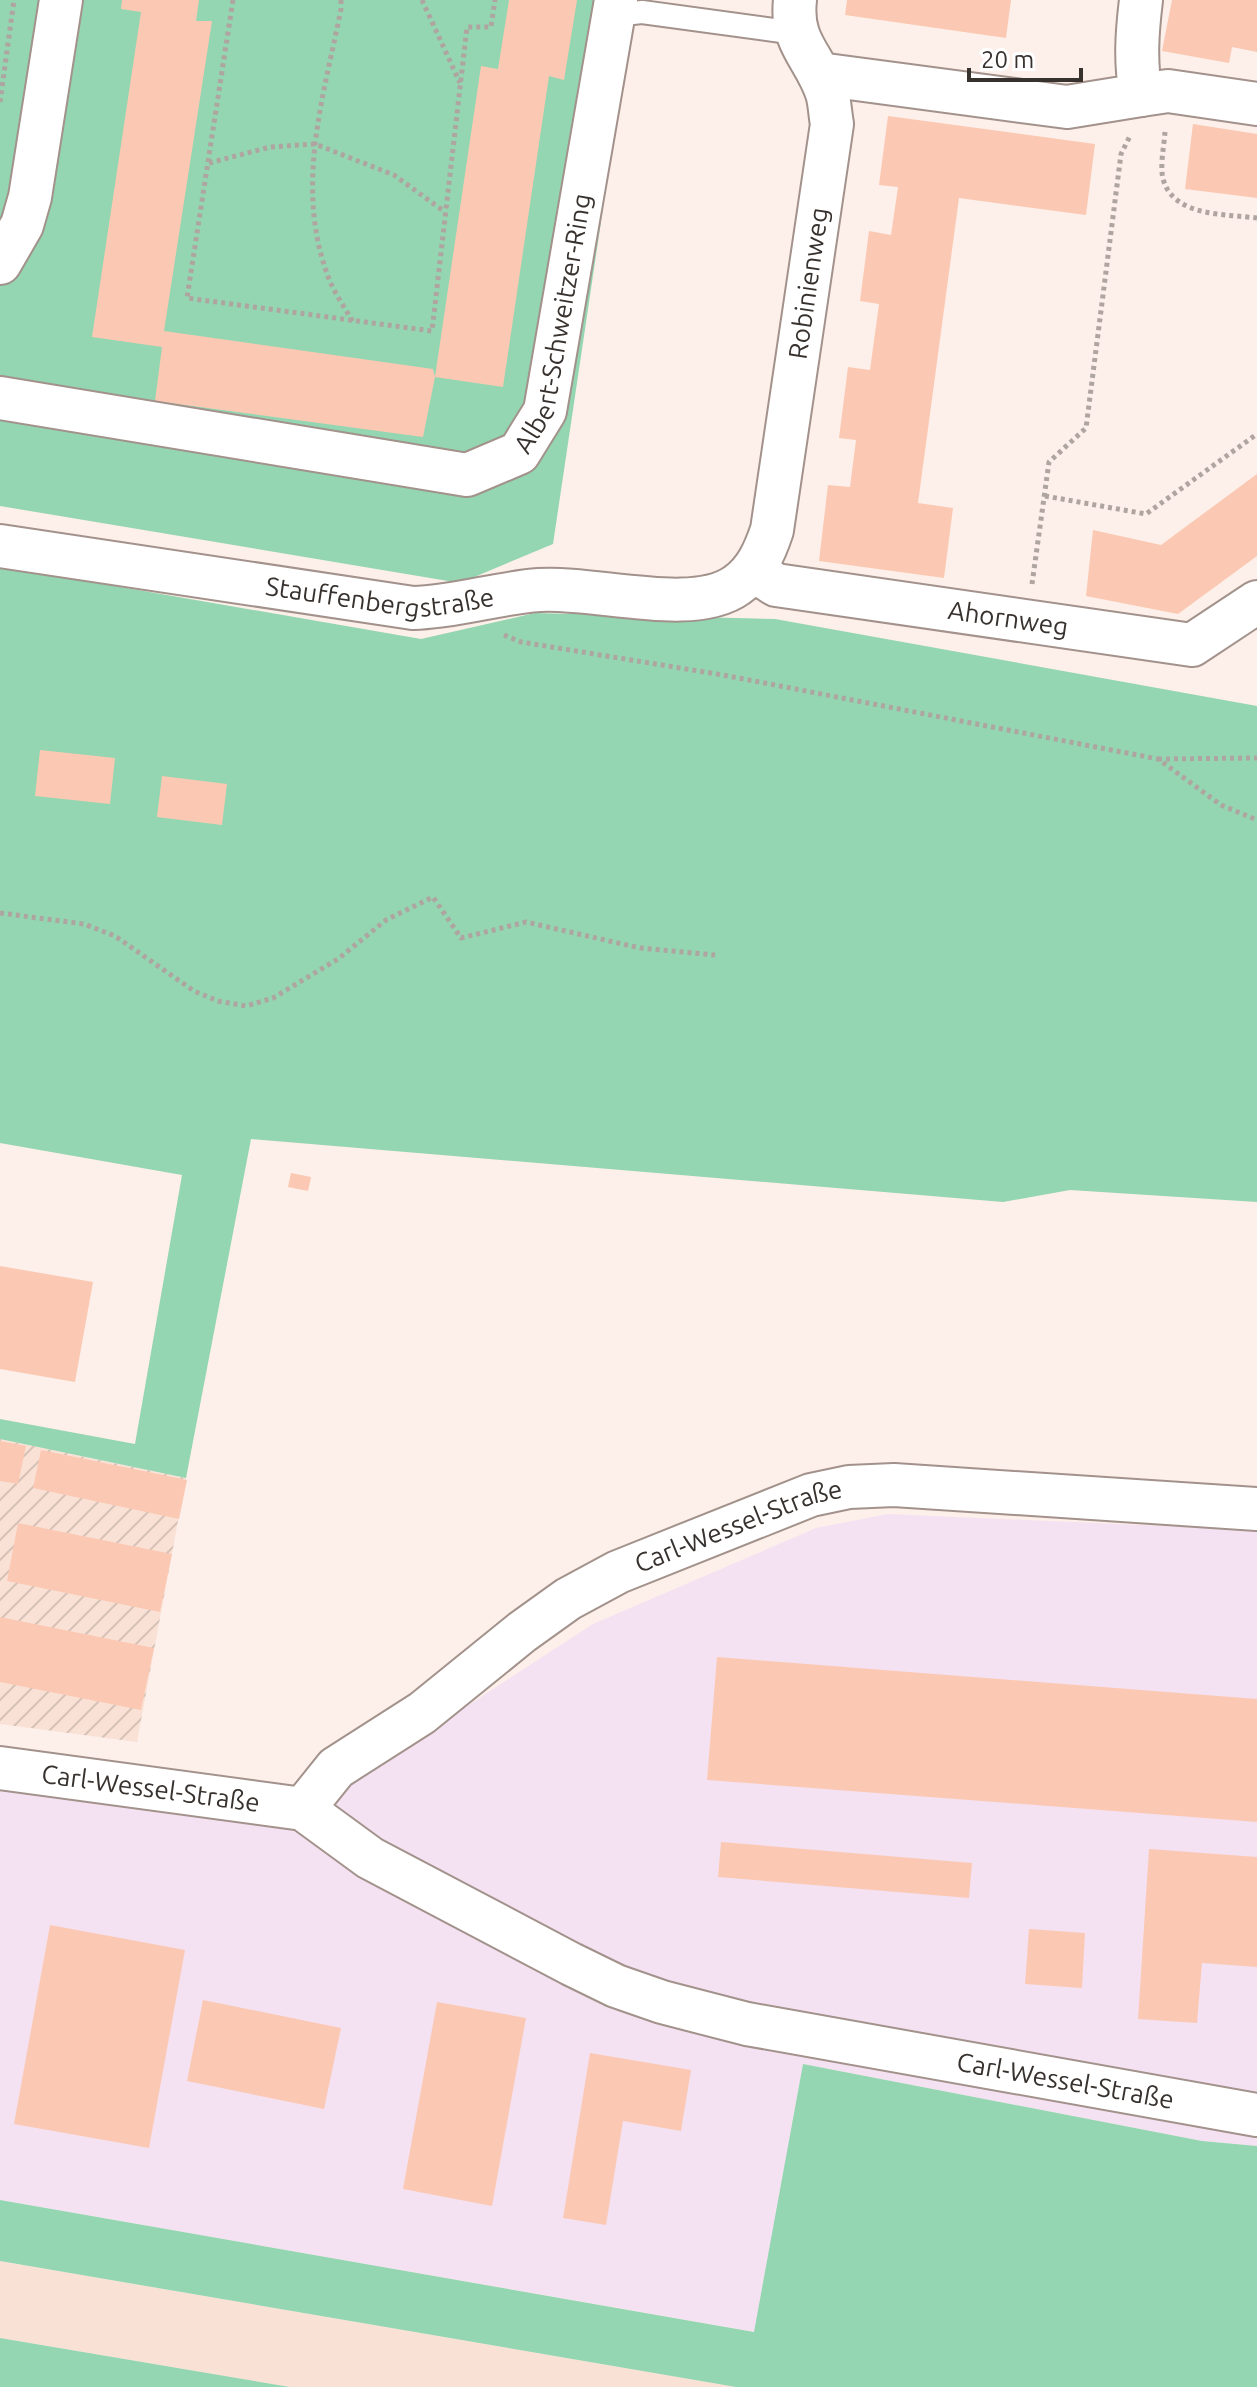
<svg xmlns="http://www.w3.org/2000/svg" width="1257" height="2387" viewBox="0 0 1257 2387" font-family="Ubuntu,sans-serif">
<defs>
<pattern id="industrial-furrows" width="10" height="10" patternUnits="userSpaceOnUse" patternTransform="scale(2)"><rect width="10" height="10" fill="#fae1d6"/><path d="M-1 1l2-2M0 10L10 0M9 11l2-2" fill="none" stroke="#d7c2b8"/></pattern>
</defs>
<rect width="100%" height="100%" fill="#fdefe9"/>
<path fill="#f4e2f3" d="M888,1514L1257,1530V2146L1202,2141L803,2064L755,2332L0,2200V1791L292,1820L593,1624L816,1528Z"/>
<path fill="url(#industrial-furrows)" d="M0,1439L186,1478L137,1742L0,1724Z"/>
<path fill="#fae1d6" d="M0,2261L736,2387H290L0,2338Z"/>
<g fill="#93d6b1">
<path d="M0,0H634L553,544L460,583L0,506Z"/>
<path d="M0,566L421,639L535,613L775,619L1257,706V1202L1070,1190L1003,1202L251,1139L186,1478L0,1439V1419L135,1444L182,1175L0,1143Z"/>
<path d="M803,2064L1202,2141L1257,2146V2387H736L0,2261V2200L754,2332Z"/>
<path d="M0,2338L290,2387H0Z"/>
</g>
<g fill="#fbc9b3">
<path d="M122,0H199L196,21H212L164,331L433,369L435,377L423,437L155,401L162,347L92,337L141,12L121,9Z"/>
<path d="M509,0H577L564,80L549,76L503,387L435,377L481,66L498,69Z"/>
<path d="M847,0H1011L1006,38L845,15Z"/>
<path d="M1172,0H1257V52L1232,47L1229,63L1162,51Z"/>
<path d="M888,116L1095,144L1086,215L959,198L918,503L953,508L944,578L819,561L828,485L850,487L856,440L839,438L848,367L870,370L879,304L860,301L869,231L891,235L898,187L879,185Z"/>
<path d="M1193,124L1257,134V198L1185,189Z"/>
<path d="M1257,474V556L1178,614L1086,596L1093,530L1161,545Z"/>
<path d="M40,750L115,758L110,804L35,796Z"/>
<path d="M162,776L227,784L222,825L157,817Z"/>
<path d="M291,1173L311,1177L308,1191L288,1187Z"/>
<path d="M0,1266L93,1282L75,1382L0,1369Z"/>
<path d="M0,1441L26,1446L18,1484L0,1481Z"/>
<path d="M41,1450L187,1480L179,1519L33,1488Z"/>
<path d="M18,1523L172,1554L160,1612L7,1581Z"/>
<path d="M0,1617L154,1648L141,1710L0,1682Z"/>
<path d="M717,1657L1257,1699V1822L707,1780Z"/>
<path d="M721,1842L972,1863L969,1898L718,1877Z"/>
<path d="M1149,1849L1257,1857V1967L1202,1963L1197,2023L1138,2019Z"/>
<path d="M50,1925L185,1950L149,2148L14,2124Z"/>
<path d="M1029,1929L1085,1933L1082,1988L1025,1984Z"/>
<path d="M203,2000L341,2028L324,2109L187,2081Z"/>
<path d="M437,2002L526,2018L492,2206L403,2189Z"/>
<path d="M590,2053L691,2070L681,2131L623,2121L606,2225L563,2218Z"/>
</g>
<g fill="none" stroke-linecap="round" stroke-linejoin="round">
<g stroke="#a2928b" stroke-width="26">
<path id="service" d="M614,15L642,12L796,33"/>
</g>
<g stroke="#a2928b" stroke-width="46">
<g id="minor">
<path d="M819,74L1067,107L1141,95C1135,62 1137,33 1141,0"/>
<path d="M1141,95L1168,91L1257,104"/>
<path d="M0,263L22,225L30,197L61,0"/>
<path id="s1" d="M0,398L467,475L519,453L545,411L616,0"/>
<path id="s2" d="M0,546L413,608C456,607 497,593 539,590C595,586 693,617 737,585C756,572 765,551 772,530L832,124C830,114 830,103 827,93C815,56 790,44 795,0"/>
<path id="s3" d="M753,570L776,585L1192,645L1257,602"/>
<path id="s4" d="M0,1768L303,1809L370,1858L571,1964L616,1986L662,2002L747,2024L1257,2115"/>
<path id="s5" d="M303,1809L336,1768L422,1713L522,1632L568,1599L618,1572L811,1495L849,1487L894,1485L1257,1509"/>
</g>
</g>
<g stroke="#afa5a0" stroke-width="5" stroke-dasharray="4 4" stroke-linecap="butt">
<path d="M233,0L187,298L432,331L467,27H491L495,0"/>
<path d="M341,0V9C323,100 294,188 329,279C335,294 345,308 353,322"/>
<path d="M422,0L460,83"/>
<path d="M0,102L14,0"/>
<path d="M1165,132C1164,147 1159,169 1164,182C1176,217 1227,214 1257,218"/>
<path d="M209,163L270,147L315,144L394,175L445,212"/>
<path d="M1045,496L1146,514L1257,434"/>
<path d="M1032,584L1049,462L1086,428L1121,154L1130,136"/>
<path d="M504,635L521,642L723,675L1158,759L1221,805L1257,820"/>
<path d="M1158,759L1257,758"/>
<path d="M0,913L84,924L115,936L194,991L218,1001L246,1006L273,998L338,959L386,920L433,897L461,938L526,922L640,948L715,955"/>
</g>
<use href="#service" stroke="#fff" stroke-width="22"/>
<use href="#minor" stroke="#fff" stroke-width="42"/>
</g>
<g text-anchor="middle" stroke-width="7" stroke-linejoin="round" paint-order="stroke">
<g font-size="26" fill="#38322f" stroke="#fff">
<text dy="9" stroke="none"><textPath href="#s2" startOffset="1062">Robinienweg</textPath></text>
<text dy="9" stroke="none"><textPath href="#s1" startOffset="666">Albert-Schweitzer-Ring</textPath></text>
<text dy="9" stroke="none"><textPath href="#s2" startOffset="384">Stauffenbergstraße</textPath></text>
<text dy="9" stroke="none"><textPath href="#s3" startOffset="262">Ahornweg</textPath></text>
<text dy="9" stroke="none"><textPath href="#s5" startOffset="526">Carl-Wessel-Straße</textPath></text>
<text dy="9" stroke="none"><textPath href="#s4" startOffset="152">Carl-Wessel-Straße</textPath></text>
<text dy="9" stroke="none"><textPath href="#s4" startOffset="1126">Carl-Wessel-Straße</textPath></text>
</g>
</g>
<path d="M969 68v12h112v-12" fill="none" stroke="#38322f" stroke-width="4"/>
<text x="981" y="68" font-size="24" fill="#38322f" stroke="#ffffff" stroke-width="6" paint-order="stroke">20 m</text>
</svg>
